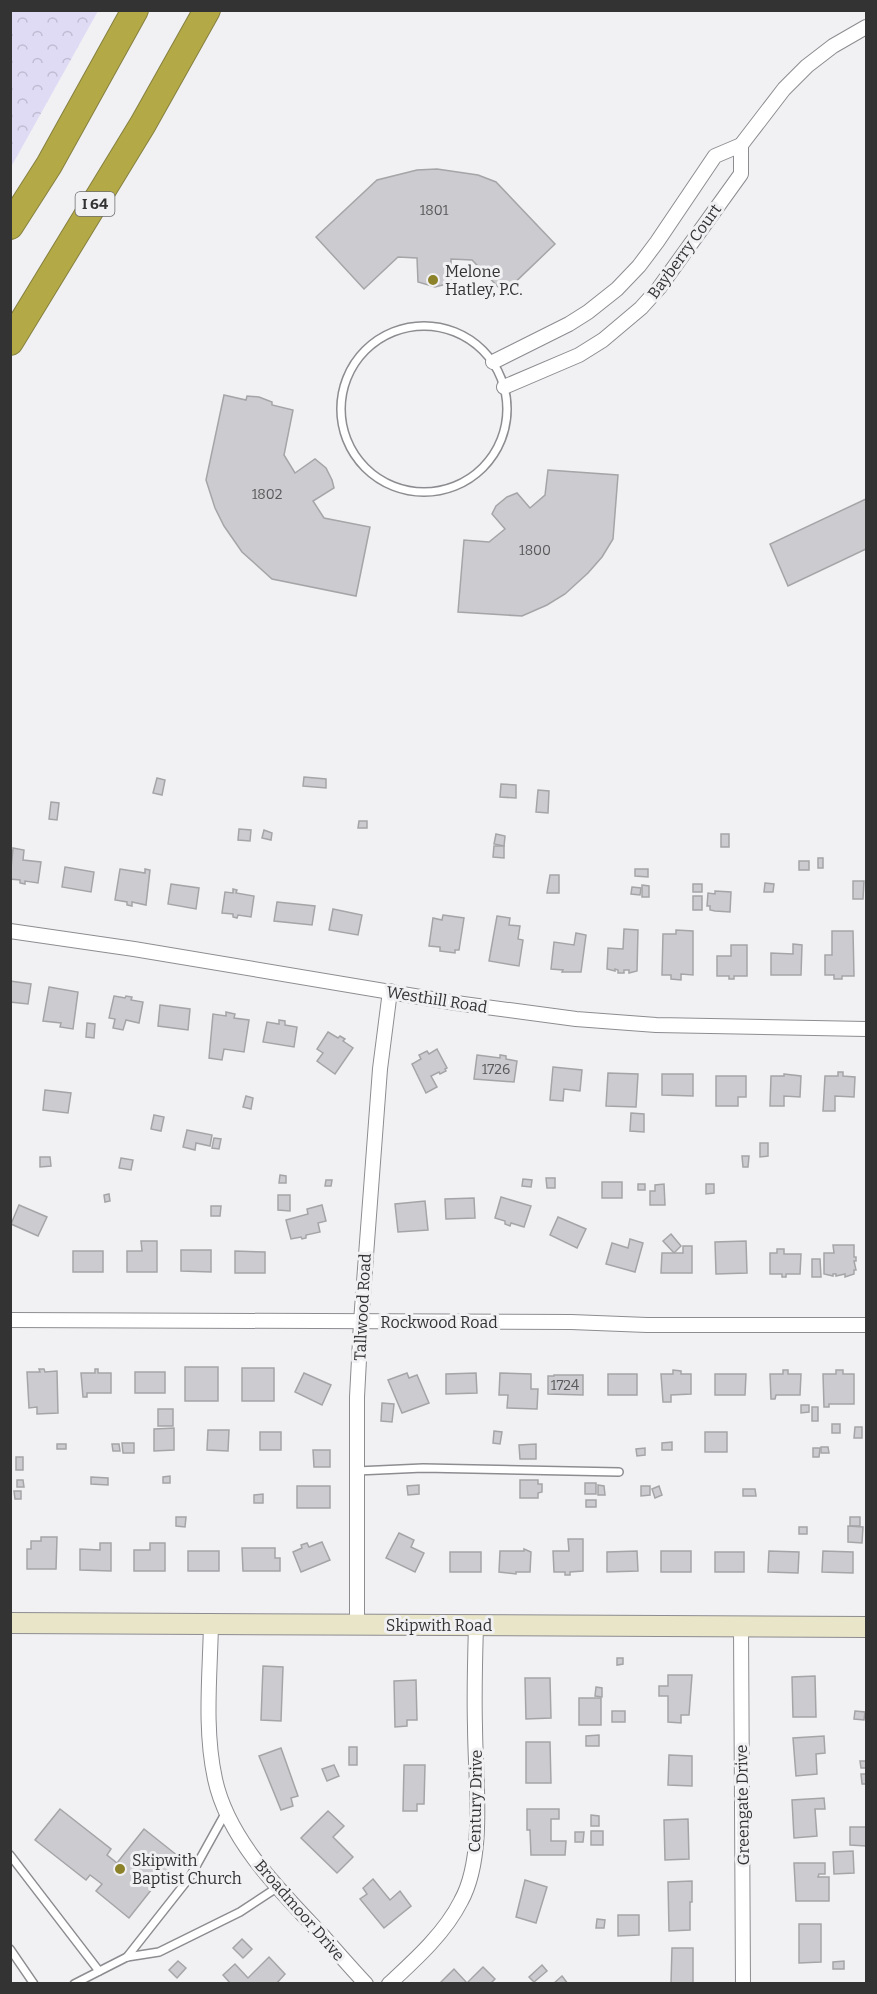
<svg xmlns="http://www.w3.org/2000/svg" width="877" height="1994" viewBox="0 0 877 1994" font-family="Bitter,serif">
<defs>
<pattern id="forest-crowns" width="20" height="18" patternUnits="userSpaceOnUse" patternTransform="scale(1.5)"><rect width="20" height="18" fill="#dfdbf5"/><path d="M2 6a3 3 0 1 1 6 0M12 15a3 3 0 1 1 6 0" fill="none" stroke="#c0bcd3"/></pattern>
</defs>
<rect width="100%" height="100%" fill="#f1f1f4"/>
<path fill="url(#forest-crowns)" d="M11,10L98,11L11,167L10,11Z"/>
<g fill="#cccbcf" stroke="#a5a5a8" stroke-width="1.5">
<path d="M437,169L478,175L496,182L555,244L504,293L472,260L451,259V283L435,287L418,282L417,258L398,257L364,289L316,237L377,180L417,170Z"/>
<path d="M224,395L246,400L247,396L259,397L272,402V405L293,410L284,455L295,473L315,459L326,468L332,480L334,488L313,501L324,518L370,527L356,596L272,579L242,552L224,526L215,508L206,480Z"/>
<path d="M548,470L618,475L613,539L602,557L588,573L565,594L547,605L522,616L458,612L464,540L489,542L505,529L492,514L496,506L507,497L517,493L530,508L545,495Z"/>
<path d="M866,499V549L788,586L770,544Z"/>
<path d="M304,777L326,779V788L303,786Z"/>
<path d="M157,778L165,780L162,795L153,793Z"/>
<path d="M501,784L516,785V798L500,797Z"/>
<path d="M538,790L549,791L548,813L536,812Z"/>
<path d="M51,802L59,803L57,820L49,819Z"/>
<path d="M359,821H367V828H358Z"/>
<path d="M239,829L251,830L250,841L238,840Z"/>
<path d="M264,830L272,833L271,840L262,838Z"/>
<path d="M496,834L505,836L504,846L494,844Z"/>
<rect x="721" y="834" width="8" height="13"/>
<path d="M494,846H504V858L493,857Z"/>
<path d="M13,848L24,850L23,860L41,862L38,883L25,881V884L20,883V880L10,879Z"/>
<rect x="818" y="858" width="5" height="10"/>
<rect x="799" y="861" width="10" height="9"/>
<path d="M65,867L94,872L91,892L62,887Z"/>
<path d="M120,869L145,873V869L150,870L146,905L132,902V906L127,905V902L115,900Z"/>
<path d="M635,869H648V877L635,876Z"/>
<path d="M550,875H559V893H547Z"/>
<path d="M853,881H864L863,899H853Z"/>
<path d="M765,883L774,884L773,892H764Z"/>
<path d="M171,884L199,888L196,909L168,904Z"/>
<rect x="693" y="884" width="9" height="8"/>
<path d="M642,885L649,886V897H642Z"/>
<path d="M632,887L641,888L640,895L631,894Z"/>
<path d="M233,889L237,890L236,893L254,896L251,917L238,915L237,918L233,917V914L222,913L225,892L233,893Z"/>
<path d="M715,891L731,892L730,912L715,911L710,910V906H707L708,893L715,894Z"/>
<rect x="693" y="896" width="9" height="14"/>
<path d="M277,902L315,906L312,925L274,921Z"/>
<path d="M333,909L362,915L358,935L329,930Z"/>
<path d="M443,915L464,918L459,950H455V953L440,951V947L429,946L433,918L442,920Z"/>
<path d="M497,916L510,918L509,925L520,926L518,939L523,940L519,966L489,961Z"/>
<path d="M624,929L638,930L637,971L629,973V970H624V973H618V970L615,969V971L607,969L608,948L623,949Z"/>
<path d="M676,930L693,931V975L681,974V980L671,979V975H662L663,934H676Z"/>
<path d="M832,931H853L854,976H842V979H834V975H825V955H832Z"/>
<path d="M576,933L586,935L581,972H562L563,970L551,969L554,942L574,945Z"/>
<path d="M793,944L802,945L801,975H771V953L793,954Z"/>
<path d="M731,945H747V976H734V979H729V976H717V956H731Z"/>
<path d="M10,981L31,984L28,1004L10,1002Z"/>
<path d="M49,987L78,992L73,1029L60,1027L61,1023L43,1021Z"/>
<path d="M114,996L125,998L126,996L132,997L131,1000L143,1002L139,1023L126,1020L123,1030L113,1028L115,1019L109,1018Z"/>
<path d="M160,1005L190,1009L188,1030L158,1026Z"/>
<path d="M226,1012L235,1014L234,1018L249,1020L244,1052L224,1049L222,1060L209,1058L213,1014L226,1016Z"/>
<path d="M279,1020L285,1021V1025L297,1027L294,1047L263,1042L267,1022L279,1024Z"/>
<path d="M87,1023L95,1024L94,1038L86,1037Z"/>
<path d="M328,1032L338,1038L340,1036L345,1039L343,1041L353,1048L335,1074L317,1061L323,1053L317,1049Z"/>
<path d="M437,1049L447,1068L445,1069L446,1071L440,1074L439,1072L431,1076L437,1087L426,1093L412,1064L421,1059L419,1055L427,1051L429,1054Z"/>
<path d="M477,1055L500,1058V1055L506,1056V1059L517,1061L514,1082L474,1079Z"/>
<path d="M553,1067L582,1070L580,1091L564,1089L563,1101L550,1100Z"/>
<path d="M838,1072H843V1076L855,1077L854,1097L835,1096V1111H823L825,1076H838Z"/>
<path d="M608,1073L638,1074L636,1107L606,1106Z"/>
<path d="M662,1074H693V1096L662,1095Z"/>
<path d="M784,1074L801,1076L800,1097L784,1096V1106H770L771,1076H784Z"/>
<path d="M716,1076H746V1097H738V1106H716Z"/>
<path d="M45,1090L71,1093L68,1113L43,1110Z"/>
<path d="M246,1096L253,1098L251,1109L243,1107Z"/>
<path d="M631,1113L644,1114V1132L630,1131Z"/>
<path d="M154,1115L164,1117L161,1131L151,1129Z"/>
<path d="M187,1130L212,1135L210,1146L196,1143L195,1150L183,1147Z"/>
<path d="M214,1138L221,1139L219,1149L212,1148Z"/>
<path d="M760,1143H768V1156L760,1157Z"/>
<path d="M742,1156H749L748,1167H743Z"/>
<path d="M40,1157H50L51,1166L40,1167Z"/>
<path d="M121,1158L133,1160L131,1170L119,1168Z"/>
<path d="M280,1175L286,1176V1183H279Z"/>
<path d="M546,1178H555V1188H547Z"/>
<path d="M523,1179L532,1180L531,1187L522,1186Z"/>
<path d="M326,1180H332L331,1186H325Z"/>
<rect x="602" y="1182" width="20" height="16"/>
<rect x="638" y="1184" width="7" height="6"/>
<path d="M664,1184L665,1205H650V1191H655V1185Z"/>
<path d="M706,1184H714V1193L706,1194Z"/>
<path d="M109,1194L110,1201L105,1202L104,1195Z"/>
<path d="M278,1195H290V1211L278,1210Z"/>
<path d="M501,1197L531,1206L524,1227L511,1223L510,1226L505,1224V1221L495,1218Z"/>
<path d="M474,1198L475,1218L446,1219L445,1199Z"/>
<path d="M425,1201L428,1230L398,1232L395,1204Z"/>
<path d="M19,1205L47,1217L38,1236L11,1224Z"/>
<path d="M322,1205L326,1221L318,1223L320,1232L306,1235V1238L302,1239L301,1237L291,1239L286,1220L308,1214L307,1209Z"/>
<path d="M211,1206H221L220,1216H211Z"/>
<path d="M558,1217L586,1229L577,1248L550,1235Z"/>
<path d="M671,1234L681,1246L674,1253L663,1241Z"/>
<path d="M630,1239L643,1243L635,1272L606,1264L612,1243L628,1248Z"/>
<path d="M141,1241H157V1272H127V1251H142Z"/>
<path d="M746,1241L747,1273L716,1274L715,1242Z"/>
<path d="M833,1245H854V1257H856V1261H854L856,1270H854V1274L845,1277V1274L836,1276V1274H833V1276L824,1274V1253H834Z"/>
<path d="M683,1246H692V1273H661L662,1253H683Z"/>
<path d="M777,1249H784V1254H801L800,1274H786V1277H782V1274H770V1253H777Z"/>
<path d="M181,1250H211V1272L181,1271Z"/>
<rect x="73" y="1251" width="30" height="21"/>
<path d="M235,1251L265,1252V1273H235Z"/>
<path d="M812,1259H820L821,1277H812Z"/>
<rect x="185" y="1367" width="33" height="34"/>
<rect x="242" y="1368" width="32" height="33"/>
<path d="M39,1369H44L45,1372L57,1371L58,1413L37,1414V1407L29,1408L27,1372H40Z"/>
<path d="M95,1369H98V1373H111V1393H87V1397H83L81,1373H95Z"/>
<path d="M673,1370L681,1371V1374H691V1394L671,1395V1402H663L661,1374H673Z"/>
<path d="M783,1370H788V1374H801L800,1395H776L775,1399H771L770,1374H783Z"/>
<path d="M836,1370H843V1374H854V1404H829V1407H824L823,1374H836Z"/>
<rect x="135" y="1372" width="30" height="21"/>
<path d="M304,1373L331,1385L322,1405L295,1392Z"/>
<path d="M407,1373L409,1378L417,1375L429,1403L402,1413L388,1380Z"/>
<path d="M476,1373L477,1393L446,1394V1374Z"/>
<path d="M500,1373L531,1374V1389H538L537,1409L507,1408L508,1395H499Z"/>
<rect x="608" y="1374" width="29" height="21"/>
<path d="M715,1374H746L745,1395H715Z"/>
<path d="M554,1375H583V1395L548,1394V1376H554Z"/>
<path d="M382,1403L394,1404L392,1422L381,1421Z"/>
<path d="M801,1405H809V1412L801,1413Z"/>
<rect x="812" y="1407" width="6" height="14"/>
<rect x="158" y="1409" width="15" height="17"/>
<rect x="832" y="1424" width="8" height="9"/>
<path d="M855,1427H862V1438H854Z"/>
<path d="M174,1428V1450L154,1451V1429Z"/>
<path d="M208,1430H229L228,1451L207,1450Z"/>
<path d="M494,1431L502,1432L500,1444L493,1443Z"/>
<rect x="260" y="1432" width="21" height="18"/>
<rect x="705" y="1432" width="22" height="20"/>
<path d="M672,1442V1450H662V1443Z"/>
<path d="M122,1443H134V1453H123Z"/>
<rect x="57" y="1444" width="9" height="5"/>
<path d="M112,1444H119L120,1451H113Z"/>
<path d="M536,1444V1459H520L519,1445Z"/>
<path d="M821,1447H828L829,1453H821Z"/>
<path d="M645,1448V1455L637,1456L636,1449Z"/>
<path d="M813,1448H820L819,1457H813Z"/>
<path d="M313,1450H330V1467H314Z"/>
<rect x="16" y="1457" width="7" height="13"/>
<path d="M170,1476V1483H163V1477Z"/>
<path d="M91,1477L108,1478V1485L91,1484Z"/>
<path d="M17,1480H23L24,1487H17Z"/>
<path d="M520,1480H538V1484H542V1492L538,1493V1498H520Z"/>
<rect x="585" y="1483" width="11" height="11"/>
<path d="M419,1485V1494L408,1495L407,1486Z"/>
<path d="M598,1485L604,1486L605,1495H598Z"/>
<rect x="297" y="1486" width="33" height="22"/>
<path d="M641,1486H650V1495L641,1496Z"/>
<path d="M659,1486L662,1495L655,1498L652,1489Z"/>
<path d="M743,1489H755L756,1496H743Z"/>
<path d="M14,1491H21V1499H15Z"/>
<path d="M263,1494V1503H254V1495Z"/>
<rect x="586" y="1500" width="10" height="7"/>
<path d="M176,1517H186L185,1527L176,1526Z"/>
<rect x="850" y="1517" width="10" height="9"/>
<path d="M848,1526L863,1527L862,1543L848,1542Z"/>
<rect x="799" y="1527" width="8" height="7"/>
<path d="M399,1533L414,1540L411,1547L424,1553L415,1572L386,1558Z"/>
<path d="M41,1537H57L56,1569H27V1549H31V1541H41Z"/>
<path d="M568,1539H583V1571L570,1572V1575H565V1572H554L553,1551H569Z"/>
<path d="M322,1542L330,1560L301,1572L293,1552L302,1548L301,1545L307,1543L309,1547Z"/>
<path d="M100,1543H111V1571L80,1570V1549L100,1550Z"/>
<path d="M150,1543H165V1571H134V1550H150Z"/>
<path d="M242,1548H275V1558H280V1571H243Z"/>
<path d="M524,1549L531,1552L530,1572H516V1574L499,1572L500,1551H524Z"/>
<rect x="188" y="1551" width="31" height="20"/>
<path d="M637,1551L638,1571L607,1572V1552Z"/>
<rect x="661" y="1551" width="30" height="21"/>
<path d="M769,1551L799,1552L798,1573L768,1572Z"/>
<path d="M823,1551L853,1552V1573L822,1572Z"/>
<rect x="450" y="1552" width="31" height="20"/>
<rect x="715" y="1552" width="29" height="20"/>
<path d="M617,1658H623V1664L617,1665Z"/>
<path d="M263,1666L283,1667L281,1721L261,1720Z"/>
<path d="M668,1675H692L689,1715H681V1723L668,1722V1696H659V1686H668Z"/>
<path d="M815,1676L816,1717H793L792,1677Z"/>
<path d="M525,1678H550L551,1718L526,1719Z"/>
<path d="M416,1680L417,1720H407V1726L395,1727L394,1681Z"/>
<path d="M596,1687L602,1688V1697L595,1696Z"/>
<rect x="579" y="1698" width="22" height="27"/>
<rect x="612" y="1711" width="13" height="11"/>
<path d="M855,1711L865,1712L864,1720L854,1719Z"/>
<path d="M599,1735V1746H586V1736Z"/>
<path d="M824,1736L825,1753L816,1754L817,1774L796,1776L793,1738Z"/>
<path d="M526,1742H550L551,1783H526Z"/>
<rect x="349" y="1747" width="8" height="18"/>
<path d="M281,1748L298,1796L291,1798L293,1806L281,1810L259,1756Z"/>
<path d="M669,1755L692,1756V1786L668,1785Z"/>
<path d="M860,1761H866V1768H861Z"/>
<path d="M334,1765L339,1776L327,1781L322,1769Z"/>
<path d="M404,1765H425L424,1804H417V1811H403Z"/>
<path d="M861,1774H866V1784H862Z"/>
<path d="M824,1798L825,1809H815L817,1836L794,1838L792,1800Z"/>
<path d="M60,1809L111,1849L107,1855L117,1863L144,1829L178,1856L129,1918L96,1891L102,1884L90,1875L86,1880L35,1840Z"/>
<path d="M527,1809H559V1819H551V1841H566L565,1855H531L530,1830H527Z"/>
<path d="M328,1811L344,1826L333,1837L353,1857L337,1873L301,1838Z"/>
<path d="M591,1815L599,1816V1826H591Z"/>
<path d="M688,1819L689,1859L665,1860L664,1820Z"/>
<path d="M850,1827H866V1846L850,1845Z"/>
<rect x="591" y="1831" width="12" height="14"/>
<path d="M575,1832H584L583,1842H575Z"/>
<path d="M853,1851L854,1873L834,1874L833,1852Z"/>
<path d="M794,1863H825V1874H819L818,1877H829V1901H796Z"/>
<path d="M373,1879L390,1900L400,1891L411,1906L384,1928L360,1899L367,1894L363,1888Z"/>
<path d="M525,1880L547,1887L536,1923L516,1917Z"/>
<path d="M692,1881V1902H690V1930L669,1931L668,1882Z"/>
<path d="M618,1915H639V1935L618,1936Z"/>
<path d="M597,1919L605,1920L604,1928H596Z"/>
<path d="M799,1924H821V1962L799,1963Z"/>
<path d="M242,1939L252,1949L243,1958L233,1948Z"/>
<path d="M672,1948H693V1984H671Z"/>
<path d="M269,1957L285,1974L276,1984H231L223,1975L235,1964L248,1978Z"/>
<path d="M178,1961L186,1968L177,1978L169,1970Z"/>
<path d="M844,1961V1969H833V1962Z"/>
<path d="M542,1965L547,1971L534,1982L529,1977Z"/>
<path d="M483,1967L495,1979L490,1984H439L454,1969L467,1983Z"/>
<path d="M562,1976L568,1984H553Z"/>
</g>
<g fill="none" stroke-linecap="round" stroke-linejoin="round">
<g stroke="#8d8c90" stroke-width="10">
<g id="service">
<circle cx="424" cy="409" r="83"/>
<path d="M357,1471L423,1468L619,1472"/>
<path d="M10,1855L99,1971"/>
<path d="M10,1949L34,1984"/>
<path d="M127,1957L190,1877L226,1812"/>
<path d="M74,1984L127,1957L159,1952L240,1912L278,1887"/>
</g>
</g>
<g stroke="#8d8c90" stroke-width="16">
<g id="minor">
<path d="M493,362L569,324L588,312L617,289L639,266L657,242L715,156L741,145L784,89L807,66L833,46L866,27"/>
<path d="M504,387L579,355L603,340L641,308L659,288L741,174V145"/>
<path d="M10,931L134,949L456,1003L576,1019L656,1025L866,1029"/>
<path d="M10,1320L571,1322L647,1325H866"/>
<path d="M211,1624C210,1675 204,1729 215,1779C228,1840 281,1892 323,1936C337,1952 351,1968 366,1984"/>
<path d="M357,1625V1397L361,1322L380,1069L390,991"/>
<path d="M741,1626L743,1984"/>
<path d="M389,1984C415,1960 445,1933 461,1901C486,1856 475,1777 475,1726C474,1692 475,1659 476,1625"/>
</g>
</g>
<g stroke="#8d8c90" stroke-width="22">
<path id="secondary" d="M10,1623L866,1627"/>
</g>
<g stroke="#868040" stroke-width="28">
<g id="motorway">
<path d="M10,226L49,165L135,10"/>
<path d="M10,342L143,124L207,10"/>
</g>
</g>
<use href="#service" stroke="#fff" stroke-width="7"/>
<use href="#minor" stroke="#fff" stroke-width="14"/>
<use href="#secondary" stroke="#e8e5c8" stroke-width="20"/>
<use href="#motorway" stroke="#b3a946" stroke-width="26"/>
</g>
<g fill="#8b822a" stroke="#f1f1f4" stroke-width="2">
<circle cx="433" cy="280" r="6"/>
<circle cx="120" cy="1869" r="6"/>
</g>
<g text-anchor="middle" stroke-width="6" stroke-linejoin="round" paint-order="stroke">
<g font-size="14" fill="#59595b">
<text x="434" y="215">1801</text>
<text x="267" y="499">1802</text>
<text x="535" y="555">1800</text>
<text x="496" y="1074">1726</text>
<text x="565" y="1390">1724</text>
</g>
<rect fill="#f1f1f4" stroke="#6c6c6e" stroke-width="1.5" x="75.5" y="192" width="39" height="24" rx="4.5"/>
<g font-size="15" font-weight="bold" fill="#333334">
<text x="95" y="209">I 64</text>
</g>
<g font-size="16" fill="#333334" stroke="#f1f1f4">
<text transform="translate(684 251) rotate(-54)" y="6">Bayberry Court</text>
<text transform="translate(437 999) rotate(9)" y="6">Westhill Road</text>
<text transform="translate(362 1307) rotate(-87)" y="6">Tallwood Road</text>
<text x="439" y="1328">Rockwood Road</text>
<text x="439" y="1631">Skipwith Road</text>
<text transform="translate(475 1801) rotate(-89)" y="6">Century Drive</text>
<text transform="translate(742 1805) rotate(-91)" y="6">Greengate Drive</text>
<text transform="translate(300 1910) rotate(49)" y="6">Broadmoor Drive</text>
</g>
<g font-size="16" fill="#333334" stroke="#f1f1f4" text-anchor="start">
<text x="445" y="277">Melone<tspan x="445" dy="18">Hatley, P.C.</tspan></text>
<text x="132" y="1866">Skipwith<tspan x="132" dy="18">Baptist Church</tspan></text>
</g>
</g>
<rect width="877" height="1994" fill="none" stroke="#333334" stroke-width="24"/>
</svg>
